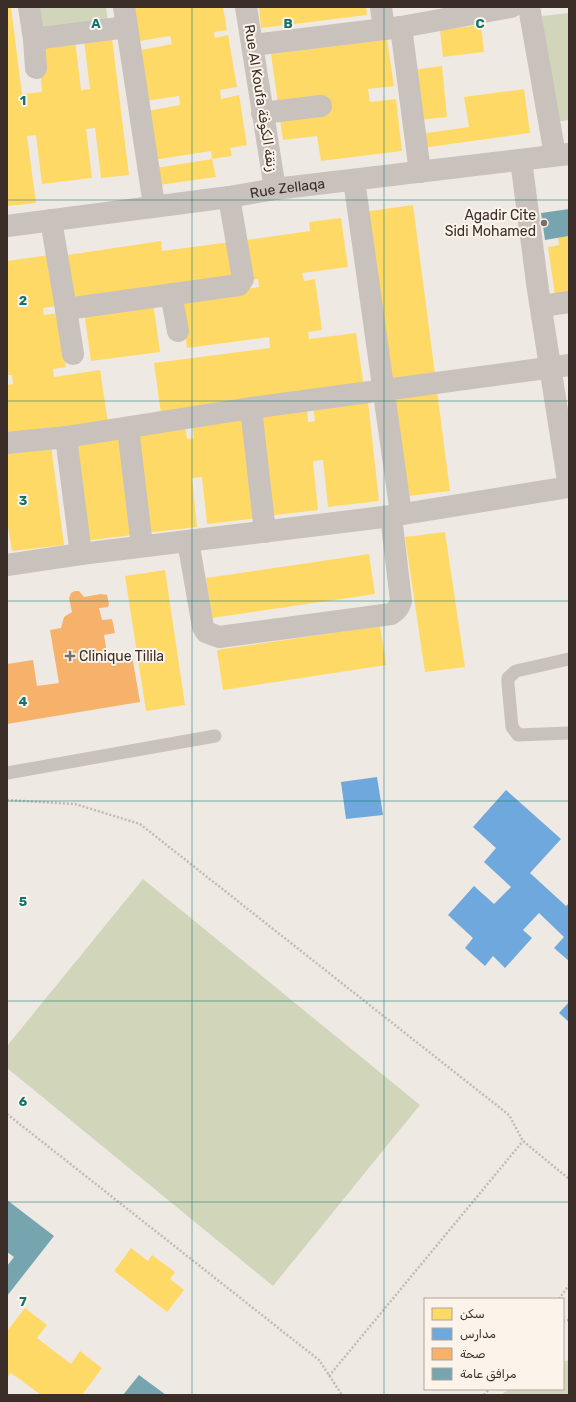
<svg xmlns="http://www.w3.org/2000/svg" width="576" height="1402" viewBox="0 0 576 1402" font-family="Rubik,Cairo,sans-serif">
<rect width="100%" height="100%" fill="#efe9e3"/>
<g fill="#d1d6bb">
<path d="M31,7H106L108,21L34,30Z"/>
<path d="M569,13V120L555,122L542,16Z"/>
<path d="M143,879L420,1105L273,1286L7,1068V1046Z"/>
<path d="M569,1360V1395H501L509,1389H563V1362Z"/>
</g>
<g fill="#ffd966">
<path d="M7,7H11L22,94L42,92L38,46L75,40L81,90L90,89L84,41L112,38L129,175L101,178L95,128L86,129L92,178L42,184L36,135L27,136L36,203L7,206Z"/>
<path d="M128,7H223L227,30L214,32L215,38L228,35L237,87L220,90L221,99L239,95L247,145L230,148L232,156L212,159L211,151L153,160L147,111L180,105L179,96L144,101L136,51L172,44L170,36L133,42Z"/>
<path d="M259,7H366L367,15L261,28Z"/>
<path d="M481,25L484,52L443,57L440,30Z"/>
<path d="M387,39L394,86L368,89L370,102L396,99L402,151L321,161L317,136L283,140L271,54Z"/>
<path d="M442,66L447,117L418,120L412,70Z"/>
<path d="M524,89L530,133L422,148L420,134L469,127L464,97Z"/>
<path d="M212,159L216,177L159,185L156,168Z"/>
<path d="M413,205L435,374L385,381L363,212Z"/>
<path d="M341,218L348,267L302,273L304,281L315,279L322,330L308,332L309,339L356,333L364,387L161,414L154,363L270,348L269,337L187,348L180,298L259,287L258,279L244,281L239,241L310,231L309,222Z"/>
<path d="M569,236V294L555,295L548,247L559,245L558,238Z"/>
<path d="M161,241L162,251L231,242L237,282L68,306L61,256Z"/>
<path d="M50,255L58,306L43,308L44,315L59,313L66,367L53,369L54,377L100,370L108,423L8,437L7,385L13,384L12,375H7V261Z"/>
<path d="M153,302L160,352L91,361L84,311Z"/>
<path d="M437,391L450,491L400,497L387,397Z"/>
<path d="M368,401L379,501L328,507L323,460L313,461L318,510L267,516L256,413L307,407L308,422L315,421L313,407Z"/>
<path d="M246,418L258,518L207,524L202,477L192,478L197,527L146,533L134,430L185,424L187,439L194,438L192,424Z"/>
<path d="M120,435L133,535L83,541L70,441Z"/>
<path d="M51,445L64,545L12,551L7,521V450Z"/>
<path d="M445,532L465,667L425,672L405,537Z"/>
<path d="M369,554L375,594L212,618L206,578Z"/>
<path d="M165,570L185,705L146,711L125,576Z"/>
<path d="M380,626L386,665L223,690L217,650Z"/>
<path d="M131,1248L148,1261L152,1255L175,1272L170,1279L184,1290L167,1312L114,1271Z"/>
<path d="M25,1308L47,1325L37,1338L71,1364L80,1351L102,1368L82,1395H41L11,1373L7,1378V1331Z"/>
</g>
<g fill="#6fa8dc">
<path d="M377,777L383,815L346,819L341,782Z"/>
<path d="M506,790L561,839L530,873L566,906L569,903V961L554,948L564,937L539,913L523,930L532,938L505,968L493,956L485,966L465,948L473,938L448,915L474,886L494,904L511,887L484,862L496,848L473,827Z"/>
<path d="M569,1002V1022L559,1013Z"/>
</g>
<path fill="#f6b26b" d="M75,591H79L84,597L101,594L107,595L109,604L108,607L99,608L102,620L112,619L115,633L104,635L108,660L132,656L140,702L7,724V664L33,660L37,686L59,683L50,630L61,628L64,617L72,612L69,598L71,593Z"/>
<g fill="#76a5af">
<path d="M569,209V236L545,240L541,213Z"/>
<path d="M7,1200L54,1236L7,1296V1266L14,1257L7,1252Z"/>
<path d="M139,1375L166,1395H123Z"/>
</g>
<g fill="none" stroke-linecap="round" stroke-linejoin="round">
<g stroke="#c2bab3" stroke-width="2.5" stroke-dasharray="2 2" stroke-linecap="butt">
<path d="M7,800L75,804L140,824L509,1115L523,1141L569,1179"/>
<path d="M7,1114L319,1360L342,1395"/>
<path d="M559,1299L569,1285"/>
<path d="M563,1321L569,1320"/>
<path d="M329,1376L523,1141"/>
<path d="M484,1395L489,1389"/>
</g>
<g stroke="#c9c1bb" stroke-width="13">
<path d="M569,659L516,671L508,678V684L512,727L518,735L569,733"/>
<path d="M7,773L215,736"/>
</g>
<g stroke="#c9c1bb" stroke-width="22">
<path d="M29,7L34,39L127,27"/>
<path d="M124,7L154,205"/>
<path d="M246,7L275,189"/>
<path d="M381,7L384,29"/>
<path d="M529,7L555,155"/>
<path d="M401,27L420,172"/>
<path d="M34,39L36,68"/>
<path d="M253,45L401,27L511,7"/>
<path d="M262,113L321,106"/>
<path d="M354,180L401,514"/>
<path d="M51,220L66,309"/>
<path id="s1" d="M7,226L229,197L275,189L569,154"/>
<path d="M171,294L178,331"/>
<path d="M542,306L569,302"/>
<path d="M73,354L66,309L239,285L243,279L229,197"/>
<path d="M251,408L265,532"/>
<path d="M128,428L142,546"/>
<path d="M66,437L81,554"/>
<path d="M7,443L66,437L251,408L569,365"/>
<path d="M188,541L203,627L206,632L219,637L391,614C397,610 399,608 401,601L391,516"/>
<path d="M7,565L81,554L391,516L569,487L538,290L521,160"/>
</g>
</g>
<path fill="none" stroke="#0f766e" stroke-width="1" stroke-opacity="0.55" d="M192,7V1395M384,7V1395M7,200H569M7,401H569M7,601H569M7,801H569M7,1001H569M7,1202H569"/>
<g fill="#7a6f69" stroke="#fcf3ea" stroke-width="1.5">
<circle cx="544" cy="223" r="4"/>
<path d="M68 650h4v4h4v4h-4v4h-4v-4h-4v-4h4z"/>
</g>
<g text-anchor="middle" stroke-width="4" stroke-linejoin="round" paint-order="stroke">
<g font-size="14" fill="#3b2e28" stroke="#fcf3ea">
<text transform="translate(261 98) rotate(81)" y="5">Rue Al Koufa زنقة الكوفة</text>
<text dy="5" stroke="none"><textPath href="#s1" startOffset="283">Rue Zellaqa</textPath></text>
</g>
<g font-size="14" fill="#3b2e28" stroke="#fcf3ea" text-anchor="end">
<text x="536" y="220">Agadir Cite<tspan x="536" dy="16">Sidi Mohamed</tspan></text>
<text x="79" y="661" text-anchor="start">Clinique Tilila</text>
</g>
</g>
<g font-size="13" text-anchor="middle" font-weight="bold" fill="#0f766e" stroke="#fcf3ea" stroke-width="4" stroke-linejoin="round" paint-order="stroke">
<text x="96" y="28">A</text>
<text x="288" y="28">B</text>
<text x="480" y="28">C</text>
<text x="23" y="105">1</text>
<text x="23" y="305">2</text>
<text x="23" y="505">3</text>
<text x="23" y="706">4</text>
<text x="23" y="906">5</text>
<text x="23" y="1106">6</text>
<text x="23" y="1306">7</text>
</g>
<rect width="576" height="1402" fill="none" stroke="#3b2e28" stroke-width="16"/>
<rect x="424" y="1298" width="140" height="92" fill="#fcf3ea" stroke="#afa49c"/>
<rect x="432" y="1308" width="20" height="12" fill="#ffd966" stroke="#afa49c"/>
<text x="460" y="1318" font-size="12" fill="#3b2e28">سكن</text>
<rect x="432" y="1328" width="20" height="12" fill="#6fa8dc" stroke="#afa49c"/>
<text x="460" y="1338" font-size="12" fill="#3b2e28">مدارس</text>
<rect x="432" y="1348" width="20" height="12" fill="#f6b26b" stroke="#afa49c"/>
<text x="460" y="1358" font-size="12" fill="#3b2e28">صحة</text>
<rect x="432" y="1368" width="20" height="12" fill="#76a5af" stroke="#afa49c"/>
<text x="460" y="1378" font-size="12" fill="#3b2e28">مرافق عامة</text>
</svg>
